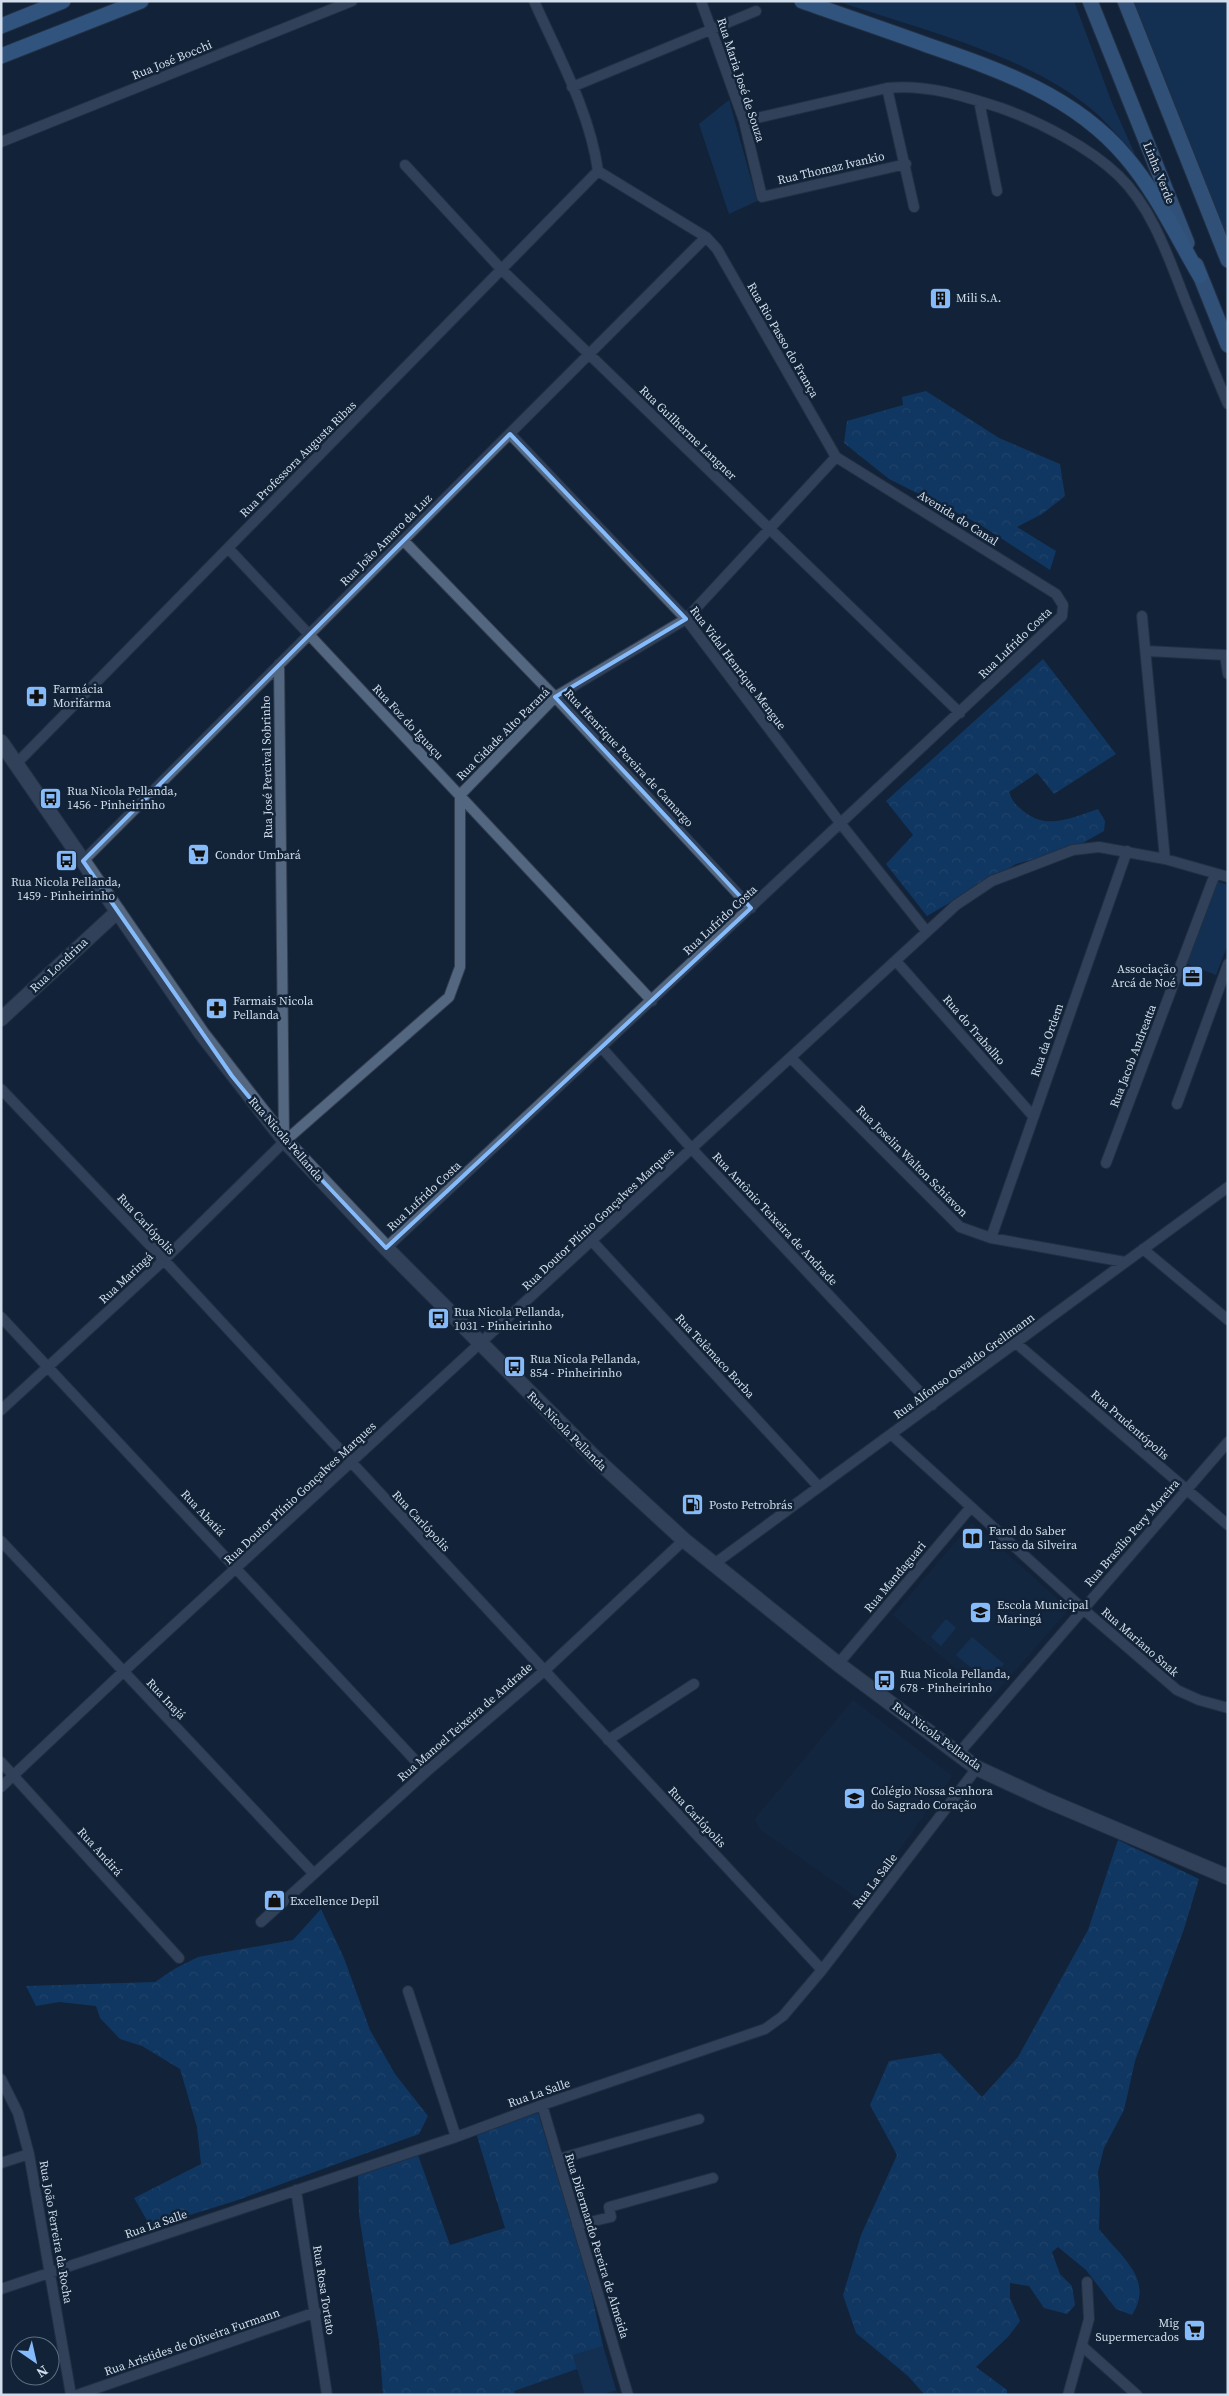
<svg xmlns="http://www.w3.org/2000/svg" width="1229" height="2396" viewBox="0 0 1229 2396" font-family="'Source Serif 4',serif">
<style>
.built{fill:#162c47}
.green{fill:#154274}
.forest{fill:url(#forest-crowns)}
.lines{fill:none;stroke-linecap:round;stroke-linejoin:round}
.minor-casing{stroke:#333e50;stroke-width:12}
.tertiary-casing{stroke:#333e50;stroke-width:16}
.secondary-casing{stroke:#333e50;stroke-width:17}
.trunk-casing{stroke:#333e50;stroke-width:17}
.motorway-casing{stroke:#333e50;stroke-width:17}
.minor{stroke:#546780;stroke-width:10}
.tertiary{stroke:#546780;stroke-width:14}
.secondary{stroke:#546780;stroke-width:15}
.trunk{stroke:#5688c3;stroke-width:15}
.motorway{stroke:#5790d4;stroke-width:15}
.marked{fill:none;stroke:#86bbfb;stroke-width:4;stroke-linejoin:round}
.labels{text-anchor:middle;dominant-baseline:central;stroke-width:5;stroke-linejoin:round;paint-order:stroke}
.street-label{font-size:12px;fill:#d2deec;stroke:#122338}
.poi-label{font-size:12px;fill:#d2deec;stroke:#122338;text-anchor:start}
</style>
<defs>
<pattern id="forest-crowns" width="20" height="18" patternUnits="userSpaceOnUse" patternTransform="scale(1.25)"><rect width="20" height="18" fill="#0f5093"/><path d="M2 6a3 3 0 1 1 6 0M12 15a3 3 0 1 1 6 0" fill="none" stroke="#3169a2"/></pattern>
</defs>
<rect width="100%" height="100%" fill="#122338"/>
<path class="built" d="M972,1523L1069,1609L991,1698L893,1615Z
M853,1700L952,1776L862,1901L761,1830L755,1819Z
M603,2346L618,2395H515L513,2391L577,2369Z"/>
<path class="green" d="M837,1H1074L1112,103L1137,159C1121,139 1105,119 1085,104C1020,53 916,28 837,1Z
M1134,1H1228V239L1139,14Z
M729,100L757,201L729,214L699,124Z
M1216,881L1228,885V944L1216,975L1185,963Z
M946,1619L956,1628L941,1646L931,1637Z
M972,1637L1004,1664L988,1682L956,1655Z
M603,2346L616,2390L601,2395H585L573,2355Z"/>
<path class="forest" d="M926,391L999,438L1060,464L1065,496L1042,514L1017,527L1056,551L1050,570L979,524L889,479L844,443L847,421L903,405L902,397Z
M1043,659L1116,754L1054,794L1037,773L1009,792C1013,803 1017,806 1026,813C1048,830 1074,817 1098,809L1105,821L1104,831L1074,848L1016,864L927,916L886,864L913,835L886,801Z
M1118,1840L1199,1879L1184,1929L1135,2061L1124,2110L1104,2148L1098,2172L1100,2194L1099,2229C1120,2256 1155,2279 1132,2315L1116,2309L1086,2270L1058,2247L1052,2252L1060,2274L1072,2286L1075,2305L1067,2314L1044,2308L1029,2286L1010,2283V2298L1020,2321L1008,2337L976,2367L1007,2390V2395H925L908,2376L856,2333L843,2295L861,2235L897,2155L870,2105L889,2061L940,2053L982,2097L1018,2057L1088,1930Z
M321,1909L344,1958L370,2030L395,2074L428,2116L419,2134L235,2201L151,2227L134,2198L201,2164L197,2127L180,2069L142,2046L120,2039L100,2018L96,2006L59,2002L36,2006L26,1986L155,1982L176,1968L198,1957L293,1940Z
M538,2113L587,2273L603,2346L573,2355L577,2369L514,2391L515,2395H383L379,2341L359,2215L358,2175L418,2155L450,2245L505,2228L476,2133Z"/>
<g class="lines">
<defs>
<path id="minor" d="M534,1C558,55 590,112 598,171
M701,1L744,121L762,197L906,164
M572,87L756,11
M887,88L914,207
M979,101L997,191
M744,121L887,88C927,84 964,96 1001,108C1040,122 1089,147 1119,176C1153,209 1169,259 1186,302C1200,336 1213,370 1228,404
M1,142L352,1
M405,165L502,270L960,713
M510,434L686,619L841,824L927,932
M403,540L555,697L751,908
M228,548L652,1001
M1142,616L1165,859
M1147,651L1225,655L1228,674
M279,664L284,1139
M16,764L598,171
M83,861L706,237
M896,961L1033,1116
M602,1048L692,1149L932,1405
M791,1058L960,1227L991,1238L1125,1262
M1,1089L164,1260L822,1970
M1177,1104L1228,964
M1106,1163L1215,874
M991,1238L1127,851
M592,1241L819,1487
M386,1248L1062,616L1063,605L1056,594L836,457L717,249L706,237L598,171
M1143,1249L1228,1320
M1,1317L426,1772
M1016,1343L1228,1525
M1,1410L164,1260L285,1141L449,997L460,967V795L555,697L686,619L836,457
M891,1434L1083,1609L1177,1690L1199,1700L1228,1708
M1,1541L314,1874
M714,1564L1228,1187
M838,1664L971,1507
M608,1740L694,1684
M958,1754L1228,1442
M1,1762L179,1958
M1,1787L123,1672L956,905L992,881L1073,850L1099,847L1165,859L1228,877
M261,1922L426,1772L544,1671L684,1540
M408,1991L456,2137
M1,2079L18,2113L29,2154L71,2395
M542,2105L628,2395
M558,2159L699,2119
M1,2163L29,2154
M296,2190L327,2395
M577,2225L611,2217L609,2207L713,2178
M1,2289L456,2137L542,2105L765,2029L783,2016L822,1970L977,1768
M1082,2346L1137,2395
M77,2395L316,2312
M1068,2395L1089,2319L1087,2282"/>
<path id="tertiary" d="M1,1019L118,911"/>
<path id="secondary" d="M1,742L202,1034L285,1141L386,1248L596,1459L684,1540L838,1664L977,1768L1046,1800L1228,1877"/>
<path id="trunk" d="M1090,1L1187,243
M1125,1L1228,260
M1196,265L1228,345"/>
<path id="motorway" d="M802,1C844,16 886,30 927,45C1000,70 1075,96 1126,157C1156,192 1177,237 1200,276
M1,26L63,1
M1,56L141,1"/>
</defs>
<use href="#minor" class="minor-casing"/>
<use href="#tertiary" class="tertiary-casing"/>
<use href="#secondary" class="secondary-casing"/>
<use href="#trunk" class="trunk-casing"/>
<use href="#motorway" class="motorway-casing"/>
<use href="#minor" class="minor"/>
<use href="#tertiary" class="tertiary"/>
<use href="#secondary" class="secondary"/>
<use href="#trunk" class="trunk"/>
<use href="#motorway" class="motorway"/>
</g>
<path d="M0 0H1229V2396H0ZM510,434L686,619L555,697L751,908L386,1248L285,1141L232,1076L83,861Z" fill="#122338" fill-opacity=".55" fill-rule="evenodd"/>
<path class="marked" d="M510,434L686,619L555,697L751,908L386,1248L285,1141L232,1076L83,861Z"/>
<defs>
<symbol id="building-square" viewBox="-11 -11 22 22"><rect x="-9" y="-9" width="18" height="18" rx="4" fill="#86bbfb" stroke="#122338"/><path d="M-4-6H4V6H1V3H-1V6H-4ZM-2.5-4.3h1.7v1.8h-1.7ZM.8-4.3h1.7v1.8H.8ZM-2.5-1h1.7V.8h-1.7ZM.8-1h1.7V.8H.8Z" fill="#111"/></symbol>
<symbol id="pharmacy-square" viewBox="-11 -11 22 22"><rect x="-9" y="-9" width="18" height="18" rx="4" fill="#86bbfb" stroke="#122338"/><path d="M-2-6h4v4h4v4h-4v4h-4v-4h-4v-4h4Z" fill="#111"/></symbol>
<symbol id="bus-square" viewBox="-11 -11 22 22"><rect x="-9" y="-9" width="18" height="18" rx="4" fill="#86bbfb" stroke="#122338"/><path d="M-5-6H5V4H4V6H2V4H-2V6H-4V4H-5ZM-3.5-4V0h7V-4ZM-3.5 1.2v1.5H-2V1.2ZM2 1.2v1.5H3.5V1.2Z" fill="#111"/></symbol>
<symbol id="supermarket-square" viewBox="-11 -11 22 22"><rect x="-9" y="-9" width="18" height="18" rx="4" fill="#86bbfb" stroke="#122338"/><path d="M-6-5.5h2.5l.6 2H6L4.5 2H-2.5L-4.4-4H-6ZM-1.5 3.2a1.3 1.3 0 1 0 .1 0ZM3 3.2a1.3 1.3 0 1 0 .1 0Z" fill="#111"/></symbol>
<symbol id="office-square" viewBox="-11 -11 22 22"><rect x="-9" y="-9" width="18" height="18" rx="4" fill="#86bbfb" stroke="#122338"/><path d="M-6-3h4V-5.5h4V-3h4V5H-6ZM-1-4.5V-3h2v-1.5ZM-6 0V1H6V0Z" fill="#111"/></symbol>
<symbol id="fuel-square" viewBox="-11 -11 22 22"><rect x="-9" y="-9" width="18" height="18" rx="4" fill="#86bbfb" stroke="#122338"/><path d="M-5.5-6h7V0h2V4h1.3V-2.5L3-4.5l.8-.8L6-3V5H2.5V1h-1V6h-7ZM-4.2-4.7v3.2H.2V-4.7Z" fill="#111"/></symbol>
<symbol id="library-square" viewBox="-11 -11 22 22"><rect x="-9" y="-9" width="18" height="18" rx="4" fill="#86bbfb" stroke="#122338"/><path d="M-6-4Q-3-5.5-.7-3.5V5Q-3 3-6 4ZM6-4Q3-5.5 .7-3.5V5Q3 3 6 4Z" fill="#111"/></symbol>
<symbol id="school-square" viewBox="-11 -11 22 22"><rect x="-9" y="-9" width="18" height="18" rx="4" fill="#86bbfb" stroke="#122338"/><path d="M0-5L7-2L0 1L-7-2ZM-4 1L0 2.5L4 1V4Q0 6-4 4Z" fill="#111"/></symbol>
<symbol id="shop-square" viewBox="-11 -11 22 22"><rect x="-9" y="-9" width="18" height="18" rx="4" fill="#86bbfb" stroke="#122338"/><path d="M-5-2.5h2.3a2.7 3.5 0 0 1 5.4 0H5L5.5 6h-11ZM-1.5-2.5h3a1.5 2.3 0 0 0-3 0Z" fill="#111"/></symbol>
</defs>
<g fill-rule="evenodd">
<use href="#building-square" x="928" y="286" width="25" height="25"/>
<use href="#pharmacy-square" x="24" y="684" width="25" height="25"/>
<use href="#bus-square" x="38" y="786" width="25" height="25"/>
<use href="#supermarket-square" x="186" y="842" width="25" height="25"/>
<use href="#bus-square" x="54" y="848" width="25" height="25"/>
<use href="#office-square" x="1180" y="964" width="25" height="25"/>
<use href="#pharmacy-square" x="204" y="996" width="25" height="25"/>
<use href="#bus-square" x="426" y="1306" width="25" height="25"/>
<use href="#bus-square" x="502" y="1354" width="25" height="25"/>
<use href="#fuel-square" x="680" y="1492" width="25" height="25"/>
<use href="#library-square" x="960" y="1526" width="25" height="25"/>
<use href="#school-square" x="968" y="1600" width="25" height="25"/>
<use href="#bus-square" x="872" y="1668" width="25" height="25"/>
<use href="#school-square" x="842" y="1786" width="25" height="25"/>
<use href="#shop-square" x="262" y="1888" width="25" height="25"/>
<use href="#supermarket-square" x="1182" y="2318" width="25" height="25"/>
</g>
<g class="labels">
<g class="street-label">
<text transform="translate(172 60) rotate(-22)">Rua José Bocchi</text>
<text transform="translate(741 80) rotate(72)">Rua Maria José de Souza</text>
<text transform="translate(831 168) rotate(-13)">Rua Thomaz Ivankio</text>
<text transform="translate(1159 173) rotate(68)">Linha Verde</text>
<text transform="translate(783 340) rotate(60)">Rua Rio Passo do França</text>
<text transform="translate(688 433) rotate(44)">Rua Guilherme Langner</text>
<text transform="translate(298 459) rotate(-45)">Rua Professora Augusta Ribas</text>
<text transform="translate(958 518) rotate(32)">Avenida do Canal</text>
<text transform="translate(386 540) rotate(-45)">Rua João Amaro da Luz</text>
<text transform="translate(1015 643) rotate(-44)">Rua Lufrido Costa</text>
<text transform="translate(738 668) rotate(53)">Rua Vidal Henrique Mengue</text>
<text transform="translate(408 722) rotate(47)">Rua Foz do Iguaçu</text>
<text transform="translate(503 734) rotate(-45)">Rua Cidade Alto Paraná</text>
<text transform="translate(629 758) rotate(47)">Rua Henrique Pereira de Camargo</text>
<text transform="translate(267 767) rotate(-91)">Rua José Percival Sobrinho</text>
<text transform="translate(720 920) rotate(-43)">Rua Lufrido Costa</text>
<text transform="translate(59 965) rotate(-43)">Rua Londrina</text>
<text transform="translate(974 1030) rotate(49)">Rua do Trabalho</text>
<text transform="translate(1047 1040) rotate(-71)">Rua da Ordem</text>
<text transform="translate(1133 1056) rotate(-69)">Rua Jacob Andreatta</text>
<text transform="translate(286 1139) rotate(49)">Rua Nicola Pellanda</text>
<text transform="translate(912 1161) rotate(45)">Rua Joselin Walton Schiavon</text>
<text transform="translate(424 1196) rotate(-43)">Rua Lufrido Costa</text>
<text transform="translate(598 1219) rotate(-43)">Rua Doutor Plínio Gonçalves Marques</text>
<text transform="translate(775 1219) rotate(47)">Rua Antônio Teixeira de Andrade</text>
<text transform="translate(146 1224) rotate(47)">Rua Carlópolis</text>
<text transform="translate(126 1278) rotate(-43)">Rua Maringá</text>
<text transform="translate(715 1356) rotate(47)">Rua Telêmaco Borba</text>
<text transform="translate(964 1366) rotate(-36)">Rua Alfonso Osvaldo Grellmann</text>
<text transform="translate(1130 1425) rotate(41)">Rua Prudentópolis</text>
<text transform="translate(567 1431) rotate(45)">Rua Nicola Pellanda</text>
<text transform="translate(300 1493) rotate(-43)">Rua Doutor Plínio Gonçalves Marques</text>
<text transform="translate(203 1513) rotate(47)">Rua Abatiá</text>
<text transform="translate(421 1521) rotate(47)">Rua Carlópolis</text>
<text transform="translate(1132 1533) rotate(-49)">Rua Brasílio Pery Moreira</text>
<text transform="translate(895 1577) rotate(-50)">Rua Mandaguari</text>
<text transform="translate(1140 1642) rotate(41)">Rua Mariano Snak</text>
<text transform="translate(166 1699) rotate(47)">Rua Inajá</text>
<text transform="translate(465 1722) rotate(-41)">Rua Manoel Teixeira de Andrade</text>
<text transform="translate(937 1736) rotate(36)">Rua Nicola Pellanda</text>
<text transform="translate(697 1817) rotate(47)">Rua Carlópolis</text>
<text transform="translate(100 1852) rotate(48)">Rua Andirá</text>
<text transform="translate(875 1881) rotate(-53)">Rua La Salle</text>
<text transform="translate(539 2093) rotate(-19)">Rua La Salle</text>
<text transform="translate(156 2224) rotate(-19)">Rua La Salle</text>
<text transform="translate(56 2232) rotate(80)">Rua João Ferreira da Rocha</text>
<text transform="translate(597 2246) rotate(73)">Rua Dilermando Pereira de Almeida</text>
<text transform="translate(324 2290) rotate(81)">Rua Rosa Tortato</text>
<text transform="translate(192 2342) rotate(-19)">Rua Aristides de Oliveira Furmann</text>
</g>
<g class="poi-label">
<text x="956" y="298">Mili S.A.</text>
<text x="53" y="689">Farmácia<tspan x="53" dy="14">Morifarma</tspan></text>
<text x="67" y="791">Rua Nicola Pellanda,<tspan x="67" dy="14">1456 - Pinheirinho</tspan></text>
<text x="215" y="855">Condor Umbará</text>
<text x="66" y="882" text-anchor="middle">Rua Nicola Pellanda,<tspan x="66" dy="14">1459 - Pinheirinho</tspan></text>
<text x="1176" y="969" text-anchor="end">Associação<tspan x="1176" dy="14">Arcá de Noé</tspan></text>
<text x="233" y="1001">Farmais Nicola<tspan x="233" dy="14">Pellanda</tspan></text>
<text x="454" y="1312">Rua Nicola Pellanda,<tspan x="454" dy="14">1031 - Pinheirinho</tspan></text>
<text x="530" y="1359">Rua Nicola Pellanda,<tspan x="530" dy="14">854 - Pinheirinho</tspan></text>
<text x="709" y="1505">Posto Petrobrás</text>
<text x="989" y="1531">Farol do Saber<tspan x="989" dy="14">Tasso da Silveira</tspan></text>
<text x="997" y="1605">Escola Municipal<tspan x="997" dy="14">Maringá</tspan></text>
<text x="900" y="1674">Rua Nicola Pellanda,<tspan x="900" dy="14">678 - Pinheirinho</tspan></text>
<text x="871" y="1791">Colégio Nossa Senhora<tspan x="871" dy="14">do Sagrado Coração</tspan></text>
<text x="290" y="1901">Excellence Depil</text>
<text x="1179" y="2323" text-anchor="end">Mig<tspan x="1179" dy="14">Supermercados</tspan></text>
</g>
</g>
<rect width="1229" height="2396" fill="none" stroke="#d2deec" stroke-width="5"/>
<g transform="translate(35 2361) rotate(146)"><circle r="24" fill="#122338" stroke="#5f6e80"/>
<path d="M0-4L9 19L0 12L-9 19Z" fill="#86bbfb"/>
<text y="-8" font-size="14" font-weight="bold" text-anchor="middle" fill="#d2deec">N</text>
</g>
</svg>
